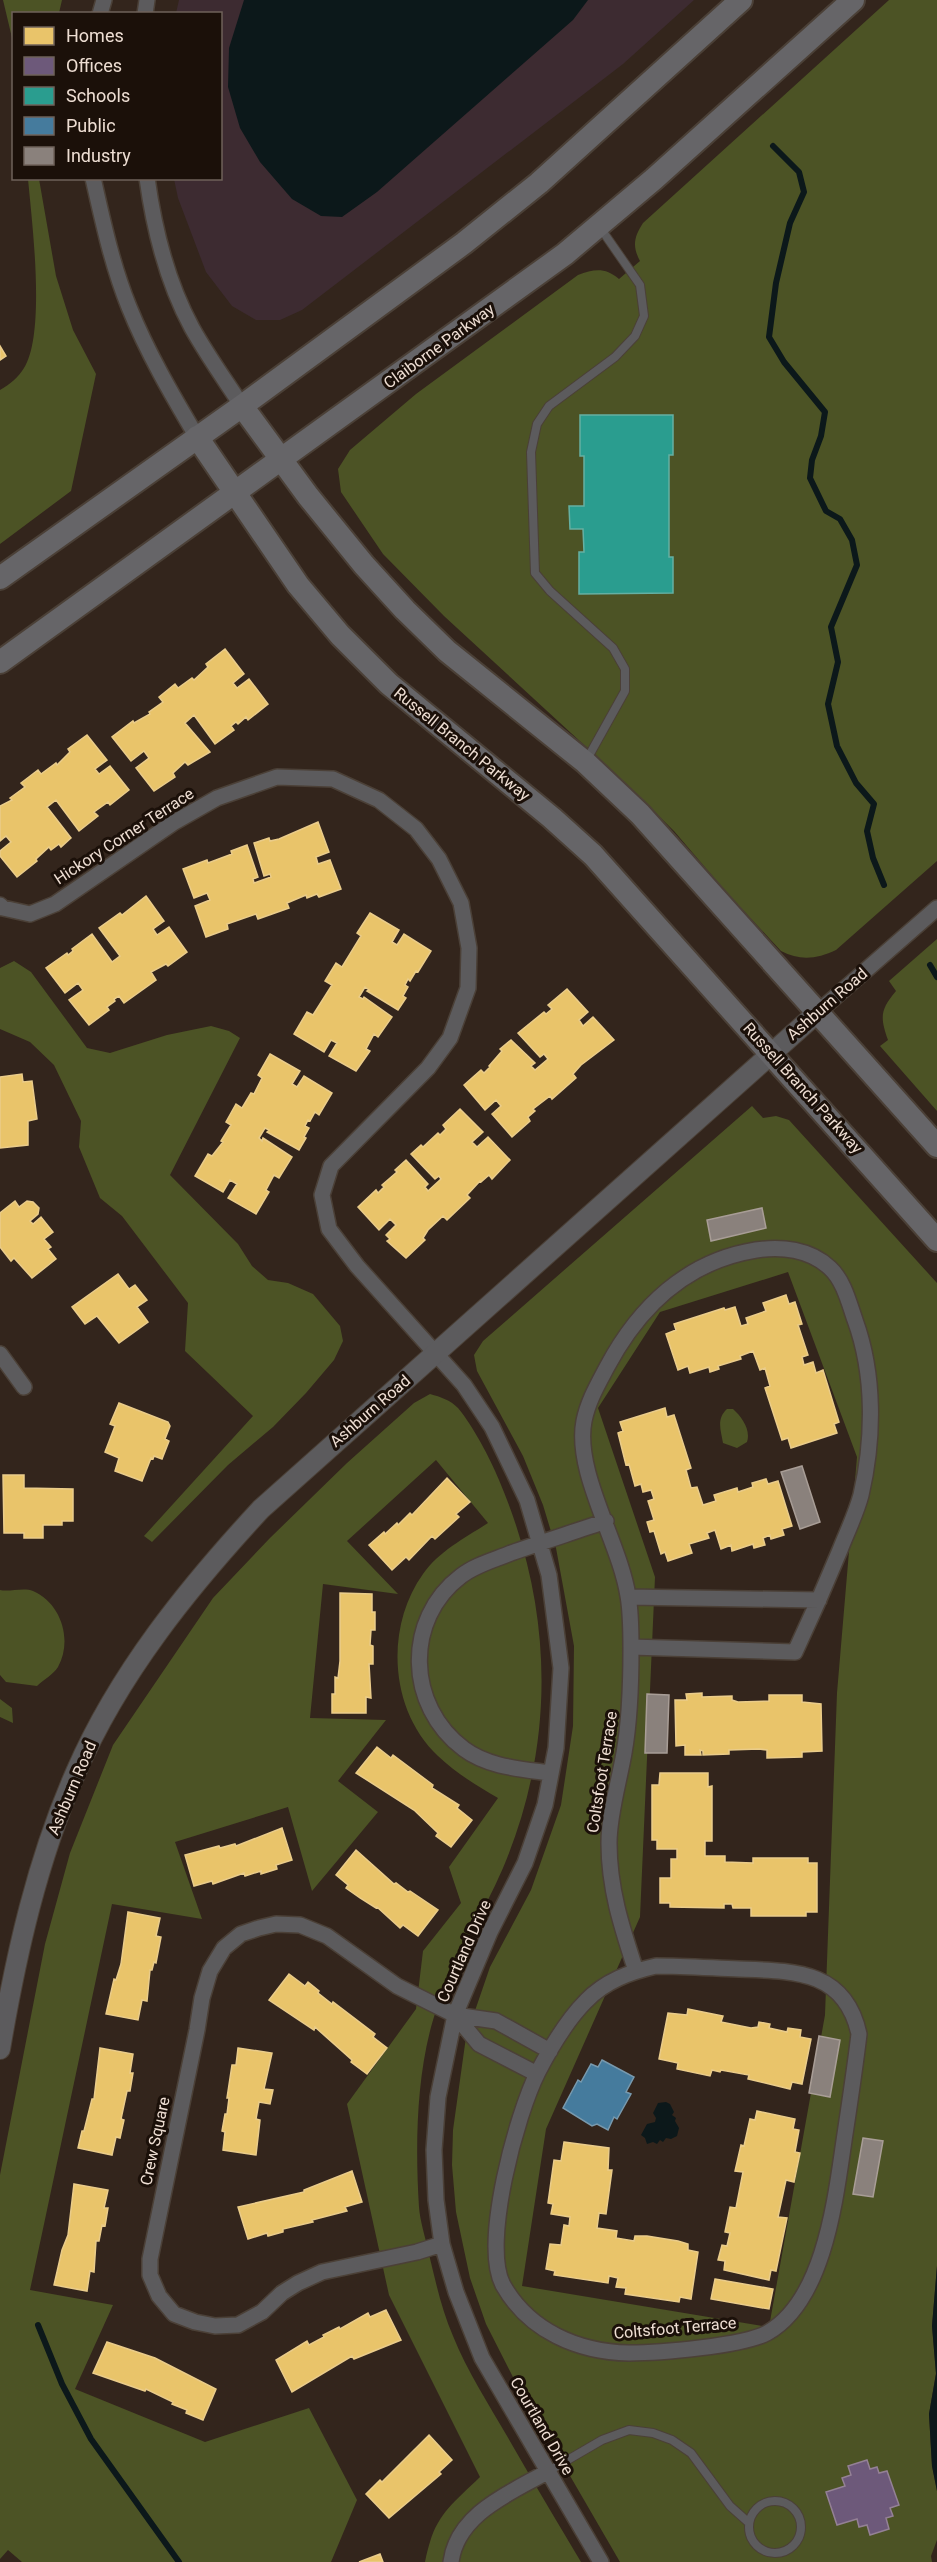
<svg xmlns="http://www.w3.org/2000/svg" width="937" height="2562" viewBox="0 0 937 2562" font-family="Roboto,sans-serif">
<style>
.commercial{fill:#3d2b31}
.green{fill:#4c5325;fill-rule:evenodd}
.water{fill:#0c181a}
.homes{fill:#e9c46a;stroke:#eacc8a;stroke-width:1.5}
.offices{fill:#6d597a;stroke:#948195;stroke-width:1.5}
.schools{fill:#2a9d8f;stroke:#65b0a3;stroke-width:1.5}
.public{fill:#457b9d;stroke:#7899ad;stroke-width:1.5}
.industry{fill:#8a817c;stroke:#a89d96;stroke-width:1.5}
.lines{fill:none;stroke-linecap:round;stroke-linejoin:round}
.stream{stroke:#0c181a;stroke-width:6}
.service-casing{stroke:#4b4037;stroke-width:10}
.minor-casing{stroke:#4b4037;stroke-width:18}
.tertiary-casing{stroke:#4b4037;stroke-width:22}
.secondary-casing{stroke:#4b4037;stroke-width:26}
.service{stroke:#5c5b5d;stroke-width:8}
.minor{stroke:#5c5b5d;stroke-width:15}
.tertiary{stroke:#5c5b5d;stroke-width:20}
.secondary{stroke:#666568;stroke-width:22}
.labels{text-anchor:middle;dominant-baseline:central;stroke-width:6;stroke-linejoin:round;paint-order:stroke}
.street-label{font-size:16px;fill:#eeded3;stroke:#1b1009}
</style>
<rect width="100%" height="100%" fill="#33251c"/>
<path class="commercial" d="M179,0H694L623,64L302,310L280,320H256L232,306L206,272L178,198L174,179L220,178V14L176,13Z"/>
<path class="green" d="M3,0H62L59,13L14,14L13,42Z
M889,0H937V861L836,950C817,959 800,961 781,951L726,892L674,831L622,780L444,616L383,554L341,492L338,469L350,450L416,394L578,275C594,269 605,267 619,279L640,261C632,246 634,237 643,223Z
M28,179H39L56,276L73,330L96,374L71,491L0,544V390C10,384 18,378 24,368C46,333 32,222 28,179Z
M937,939V1111L880,1046L888,1040C880,1017 880,1010 896,991L889,981Z
M14,961L31,972L87,1048L110,1053L167,1035L211,1026L229,1031L240,1038L170,1175L238,1244L252,1266L268,1280L288,1283L313,1294L340,1326L343,1341L334,1360L306,1393L273,1427L228,1465L152,1542L144,1536L253,1416L185,1351L188,1303L122,1216L100,1198L79,1147L81,1121L54,1065L30,1042L0,1029V968Z
M752,1106L763,1118L776,1116L789,1120L937,1283V2266L932,2326L936,2373L929,2414L932,2466L937,2491V2540L931,2556L932,2562H620L515,2381L486,2324L470,2278L456,2212L452,2165L453,2130L466,2037L490,1967L531,1890L561,1805L573,1726L574,1646L556,1548L543,1505L523,1456L477,1371L474,1355L483,1341ZM788,1272L857,1457L837,1693L825,2015L769,2327L522,2286L546,2129L640,1917L655,1577L598,1408L660,1312Z
M430,1394C441,1397 450,1400 458,1408C473,1426 490,1458 499,1480C553,1607 557,1740 503,1868C483,1914 455,1958 438,2005C416,2065 415,2144 419,2207C420,2221 425,2236 428,2250C435,2279 441,2308 453,2336C467,2371 488,2403 507,2436C531,2478 556,2520 581,2562H425C434,2516 448,2508 480,2477L389,2295L347,2104L416,2009L423,1951L461,1903L449,1867L498,1798C477,1786 456,1773 438,1756C389,1710 385,1627 423,1574C439,1551 465,1538 488,1523L436,1460L347,1541L398,1594L323,1584L310,1718L386,1720L338,1781L378,1812L312,1891L288,1807L175,1842L202,1919L112,1904L30,2290L113,2305L75,2389L205,2442L309,2408L357,2500L331,2562H22L8,2550L0,2559V2175L45,1944L70,1853L113,1745L213,1598L270,1538L347,1463L414,1403Z
M727,1409H733C742,1417 751,1430 747,1442L737,1448L723,1443C721,1431 716,1419 727,1409Z
M0,1590C10,1592 24,1587 33,1591C61,1603 73,1640 58,1667C54,1674 43,1680 37,1686L6,1682L0,1675Z
M0,1699L12,1708L13,1723L0,1717Z"/>
<path class="water" d="M244,0H588L573,20L377,192L342,217L321,216L292,199L260,162L240,128L228,87L229,48Z
M666,2102L670,2104L674,2112L672,2115L676,2118L675,2121L679,2128L677,2136L671,2139L666,2138L663,2142L660,2140L657,2144L653,2142L647,2144L645,2138L641,2135L647,2124L655,2122L656,2118L653,2113L658,2103Z
M937,2266V2491L932,2466L929,2414L936,2374L932,2326Z"/>
<path class="homes" d="M0,346L6,356L0,360Z
M225,649L244,674L233,683L237,688L249,679L268,704L248,720L246,717L238,724L236,722L231,726L234,730L215,744L194,715L185,723L210,752L188,765L185,762L173,773L175,777L154,791L136,768L149,758L144,751L131,761L112,737L133,721L134,723L150,714L149,712L163,702L159,697L175,684L178,688L192,678L194,680L208,667L206,664Z
M87,735L107,760L95,769L99,774L110,766L129,790L110,805L108,802L94,812L98,816L79,831L56,800L47,807L71,838L61,847L59,844L51,850L49,847L36,859L37,861L17,877L0,856V851L11,842L6,836L0,841V806L12,800L10,798L25,787L21,783L38,770L41,774L56,763L57,765L70,752L68,749Z
M318,822L329,852L316,857L318,864L330,860L341,889L319,897L317,894L307,898L306,895L287,903L289,908L258,919L256,914L227,924L228,929L206,937L195,906L210,900L207,893L194,898L183,869L207,860L208,863L232,854L231,851L247,845L258,877L253,879L254,883L271,877L270,874L264,876L254,843L269,838L270,841L279,839Z
M146,896L164,921L153,929L157,935L169,927L187,952L168,966L166,964L151,972L156,980L124,1003L119,996L114,999L115,1001L107,1007L109,1010L89,1025L69,1000L83,990L78,983L65,993L46,968L67,953L68,955L73,951L72,949L92,934L112,962L120,956L99,928L120,913L122,915Z
M370,913L399,930L392,942L397,945L404,934L431,951L418,972L416,971L410,981L408,979L405,985L408,987L403,996L406,998L398,1010L367,991L369,990L365,987L359,997L363,999L364,997L392,1017L378,1037L374,1034L366,1049L370,1051L356,1071L329,1056L337,1043L331,1040L324,1052L294,1034L307,1012L313,1015L332,985L325,981L336,963L342,967L361,936L357,933Z
M567,989L588,1012L579,1020L583,1026L593,1017L614,1040L581,1065L573,1074L576,1078L552,1099L550,1096L533,1109L535,1111L528,1117L530,1121L512,1137L492,1114L501,1106L496,1100L485,1110L464,1085L481,1070L484,1073L490,1067L489,1066L502,1051L500,1049L511,1040L535,1063L531,1066L535,1070L548,1059L544,1054L540,1057L518,1033L544,1012L546,1014L552,1009L548,1005Z
M270,1054L300,1071L292,1084L297,1087L304,1076L332,1093L319,1115L315,1112L310,1121L308,1120L305,1126L309,1128L304,1137L306,1138L299,1150L267,1132L269,1130L265,1128L259,1138L262,1141L263,1138L292,1157L279,1178L274,1175L266,1190L269,1192L256,1214L228,1198L237,1184L230,1180L223,1192L195,1176L208,1154L212,1156L223,1142L221,1141L231,1125L226,1122L236,1104L242,1108L251,1093L254,1094L262,1078L258,1075Z
M22,1074L23,1082L32,1081L37,1119L28,1121V1145L0,1148V1077Z
M460,1109L483,1132L472,1142L477,1147L488,1137L510,1160L492,1179L489,1175L481,1182L480,1181L467,1195L470,1198L447,1220L443,1216L428,1230L423,1238L425,1240L406,1258L387,1241L390,1239L386,1235L396,1225L390,1219L379,1230L358,1207L376,1190L378,1193L384,1187L382,1185L397,1172L395,1170L406,1160L428,1184L425,1187L428,1191L441,1179L439,1176L435,1179L411,1154L421,1145L423,1147L438,1133L440,1135L446,1129L443,1125Z
M15,1201L19,1207L27,1201L33,1202L39,1208L38,1214L30,1221L33,1224L41,1217L53,1232L44,1239L51,1247L48,1249L56,1259L32,1278L14,1258L11,1261L0,1247V1213Z
M118,1274L129,1289L135,1285L147,1300L137,1307L148,1322L119,1343L97,1316L85,1324L72,1307Z
M786,1295L789,1304L795,1302L802,1324L798,1325L808,1355L802,1357L804,1365L813,1362L816,1373L823,1370L839,1422L834,1424L837,1433L791,1448L788,1438L782,1440L765,1388L770,1386L765,1368L760,1370L753,1351L740,1356L741,1359L718,1366L719,1369L710,1372L709,1367L690,1373L688,1366L678,1370L666,1334L676,1330L674,1324L724,1308L725,1310L735,1307L741,1326L748,1324L746,1318L766,1311L763,1303Z
M119,1403L168,1422L170,1426L165,1439L169,1441L162,1459L154,1456L153,1459L151,1458L142,1481L115,1471L119,1458L105,1452L115,1426L110,1424Z
M665,1408L667,1417L674,1415L691,1468L686,1470L691,1488L697,1487L703,1505L716,1501L714,1495L737,1488L738,1492L753,1487L752,1483L766,1479L768,1484L778,1481L792,1526L782,1529L784,1535L771,1539L770,1535L763,1538L765,1545L754,1548L753,1544L732,1551L731,1545L721,1549L715,1530L707,1533L709,1538L689,1544L692,1553L668,1561L665,1552L661,1554L654,1531L650,1532L647,1522L654,1520L648,1501L654,1499L651,1490L643,1492L641,1484L635,1486L629,1464L626,1465L618,1433L623,1431L620,1422Z
M3,1475H24V1488L73,1489V1521H62V1525H43V1538H24V1533H4Z
M447,1478L470,1502L456,1514L459,1517L435,1539L432,1536L409,1560L406,1557L392,1570L369,1545L384,1532L385,1534L397,1523L398,1525L410,1513L412,1515Z
M340,1593L372,1594V1612H375V1630H371L370,1645L373,1646V1664H369L371,1698L366,1697V1713H332V1694H335V1677L338,1678L340,1661Z
M702,1693V1697L732,1696V1700L738,1702L769,1701V1695H802V1702L821,1704L822,1751L802,1752V1757L767,1758V1750L759,1749L729,1750V1754L703,1755V1751L700,1750L701,1755H685V1745L676,1746L675,1700H687L686,1694Z
M377,1747L391,1758L393,1755L433,1785L432,1788L459,1805L457,1808L472,1820L451,1847L436,1836L438,1833L414,1810L356,1773Z
M660,1773H708V1787L712,1786V1841H705V1856H725V1862L753,1863V1858H808V1863H817V1912H806V1916H751V1908H733L732,1904H724V1908L670,1907V1903H660V1878H671V1859H677V1849H657V1840H652V1785H659Z
M282,1828L292,1860L276,1865L277,1869L261,1874V1871L245,1876L244,1873L213,1884L212,1881L194,1886L185,1855L219,1846L220,1848L235,1844L236,1846Z
M356,1850L394,1884L396,1883L408,1892L410,1891L438,1910L418,1936L403,1925L400,1928L377,1907L376,1908L360,1898L346,1888L348,1885L336,1875Z
M128,1912L160,1918L156,1936L161,1937L156,1963L154,1962L152,1970H150L147,2001L142,2000L138,2020L106,2014L114,1979L116,1980L121,1964Z
M289,1974L305,1986L308,1982L319,1991L318,1993L332,2004L333,2002L375,2034L373,2037L387,2048L367,2074L351,2062L352,2060L315,2027L314,2030L269,2000Z
M688,2009L723,2016L721,2022L751,2028L758,2027L759,2022L770,2024L769,2028L787,2032L788,2028L801,2030L800,2037L811,2039L802,2084L792,2082L790,2089L748,2079L749,2075L721,2070L720,2072L712,2070L710,2076L677,2069L678,2063L659,2059L668,2013L687,2015Z
M100,2048L133,2054L130,2073H133L130,2091H127L121,2119L124,2120L120,2138L116,2137L112,2155L78,2148L82,2131H84L92,2099H94Z
M238,2048L272,2053L264,2089L273,2090L270,2104L259,2102L256,2119L260,2120L256,2155L223,2150L225,2132L222,2131L225,2114H227L229,2098H227L232,2065H236Z
M757,2111L795,2119L793,2129L799,2130L795,2152L800,2153L794,2182L786,2180L778,2217L787,2218L776,2271L771,2270L769,2280L724,2270L725,2261L718,2260L722,2245L727,2246L730,2233L725,2232L730,2207L736,2208L743,2172L735,2171L741,2145L744,2146L750,2119L755,2120Z
M564,2142L609,2148L608,2170H612L606,2214L599,2213L597,2228L617,2231L616,2238L634,2241L635,2236H647L678,2241L688,2244V2250L698,2252L691,2299L680,2297L679,2302L625,2294L626,2288L616,2287L618,2278L609,2276L608,2283L554,2275L555,2271L546,2269L550,2244L561,2245L564,2225L569,2226L570,2217L551,2214L553,2204L548,2203L554,2160L561,2161Z
M352,2171L362,2202L345,2207L347,2211L312,2220L313,2222L283,2229V2232L268,2236L267,2233L248,2239L238,2207L304,2192V2190Z
M74,2184L108,2190L104,2208H108L105,2226L102,2225L99,2241H96L94,2272L90,2271L87,2291L54,2285L62,2250L68,2235Z
M715,2279L773,2289L769,2309L711,2299Z
M386,2310L401,2340L354,2359L352,2356L292,2392L276,2360L307,2341L309,2345L324,2337L323,2335L339,2327L340,2329L368,2313L370,2317Z
M107,2342L155,2358L216,2389L203,2420L186,2413L187,2410L172,2404L173,2402L146,2389L145,2391L93,2373Z
M429,2435L452,2460L439,2472L441,2474L389,2518L366,2494L380,2480L382,2482Z
M380,2554L383,2562H359Z"/>
<path class="offices" d="M867,2460L870,2469L877,2467L879,2473L887,2471L899,2505L890,2508L893,2516L886,2518L889,2529L870,2535L867,2525L859,2527L857,2519L837,2525L826,2492L845,2486L842,2478L851,2475L848,2466Z"/>
<path class="schools" d="M580,415H673V455H669V557H673V593L579,594V552H584L583,529H570L569,506H584V456H580Z"/>
<path class="public" d="M602,2060L634,2077L626,2092L631,2094L617,2119L614,2117L608,2130L597,2124L592,2126L563,2108L578,2080L581,2082L591,2064L598,2067Z"/>
<path class="industry" d="M762,1208L766,1228L711,1241L707,1220Z
M802,1466L820,1522L800,1529L781,1472Z
M647,1694L669,1695L667,1753H645Z
M819,2036L840,2040L830,2097L809,2093Z
M863,2138L883,2141L873,2197L853,2194Z"/>
<g class="lines">
<path class="stream" d="M773,146L799,172L804,192L790,223L776,283L769,337L784,362L825,412L821,436L812,460L810,478L826,511L840,519L852,540L857,565L831,627L838,662L828,704L837,746L856,783L874,804L867,831L873,858L884,885
M930,965L937,977
M38,2325L62,2384L91,2439L179,2562"/>
<defs>
<path id="service" d="M586,761L625,691V669L613,648L550,591L535,573L531,452L537,424L549,406L615,357L635,336L644,316L640,285L599,226
M547,2472L602,2440L629,2430L653,2433L672,2440L691,2453L730,2506L748,2522
M749 2527a26 26 0 1 1 52 0a26 26 0 1 1-52 0Z"/>
<path id="minor" d="M100,14L104,0
M145,14L147,0
M93,178C103,222 112,265 129,307C147,352 172,395 197,437
M147,178C154,229 167,282 192,328C207,355 225,380 242,406
M0,905L3,908L30,914L55,904L173,823L217,798L277,777L333,779L379,800L416,829L439,859L461,903L469,948L468,988L450,1038L428,1068L331,1166L322,1195L329,1229L357,1266L464,1385L492,1427L527,1500L549,1575L561,1668L556,1748L545,1805L525,1863L490,1932L455,2015L438,2097L434,2150L436,2200L442,2244L456,2292L482,2358L601,2562
M817,1013L937,908
M0,1354L24,1387
M629,1597L819,1600
M631,1647L795,1652C811,1618 826,1584 840,1550C847,1532 856,1514 861,1495C874,1439 875,1375 855,1320C849,1303 844,1281 830,1268C810,1249 781,1246 756,1250C687,1261 639,1307 607,1367C598,1384 588,1401 584,1421C574,1472 620,1543 628,1596C631,1613 631,1632 631,1649C631,1684 630,1719 624,1753C619,1782 609,1814 609,1843C609,1889 622,1928 636,1971
M550,1773C521,1769 488,1767 464,1749C406,1706 404,1619 461,1576C475,1565 494,1560 511,1553C542,1542 574,1532 606,1521
M656,1966C684,1966 712,1968 739,1969C794,1971 845,1970 859,2034C855,2068 850,2101 845,2134C836,2193 826,2300 767,2333C743,2346 658,2353 629,2353C578,2352 529,2331 503,2285C481,2244 517,2113 538,2072C551,2047 566,2021 586,2001C605,1981 630,1972 656,1966Z
M455,2015L479,2044L537,2074
M442,2244L417,2252L322,2272L298,2283L282,2293L262,2312L238,2325L215,2326L195,2322L174,2314L159,2296L150,2275V2259L197,2030L202,1998L210,1971L224,1948L241,1934L259,1928L276,1924L300,1925L327,1936L397,1986L455,2015L496,2021L550,2051
M451,2562C457,2514 510,2493 547,2472"/>
<path id="tertiary" d="M0,2049C16,1955 37,1860 76,1772C119,1673 188,1588 261,1509L817,1013"/>
<path id="secondary" d="M242,406L308,496L364,565L405,610L447,651L585,762L640,814L937,1146
M197,437L298,585L340,635L389,684L552,818L593,855L937,1240
M0,578L242,406L464,243L539,183L741,0
M0,662L565,254L654,179L853,0"/>
</defs>
<use href="#service" class="service-casing"/>
<use href="#minor" class="minor-casing"/>
<use href="#tertiary" class="tertiary-casing"/>
<use href="#secondary" class="secondary-casing"/>
<use href="#service" class="service"/>
<use href="#minor" class="minor"/>
<use href="#tertiary" class="tertiary"/>
<use href="#secondary" class="secondary"/>
</g>
<g class="labels">
<g class="street-label">
<text transform="translate(439 346) rotate(-36)">Claiborne Parkway</text>
<text transform="translate(462 744) rotate(39)">Russell Branch Parkway</text>
<text transform="translate(124 836) rotate(-33)">Hickory Corner Terrace</text>
<text transform="translate(827 1004) rotate(-41)">Ashburn Road</text>
<text transform="translate(803 1088) rotate(48)">Russell Branch Parkway</text>
<text transform="translate(370 1411) rotate(-41)">Ashburn Road</text>
<text transform="translate(602 1772) rotate(-81)">Coltsfoot Terrace</text>
<text transform="translate(72 1788) rotate(-67)">Ashburn Road</text>
<text transform="translate(464 1951) rotate(-66)">Courtland Drive</text>
<text transform="translate(155 2141) rotate(-78)">Crew Square</text>
<text transform="translate(675 2328) rotate(-5)">Coltsfoot Terrace</text>
<text transform="translate(542 2426) rotate(60)">Courtland Drive</text>
</g>
</g>
<rect x="12" y="12" width="210" height="168" fill="#1b1009" stroke="#6f625a" stroke-width="1.5"/>
<rect x="24" y="27" width="30" height="18" fill="#e9c46a" stroke="#6f625a" stroke-width="1.5"/>
<text x="66" y="42" font-size="18" fill="#eeded3">Homes</text>
<rect x="24" y="57" width="30" height="18" fill="#6d597a" stroke="#6f625a" stroke-width="1.5"/>
<text x="66" y="72" font-size="18" fill="#eeded3">Offices</text>
<rect x="24" y="87" width="30" height="18" fill="#2a9d8f" stroke="#6f625a" stroke-width="1.5"/>
<text x="66" y="102" font-size="18" fill="#eeded3">Schools</text>
<rect x="24" y="117" width="30" height="18" fill="#457b9d" stroke="#6f625a" stroke-width="1.5"/>
<text x="66" y="132" font-size="18" fill="#eeded3">Public</text>
<rect x="24" y="147" width="30" height="18" fill="#8a817c" stroke="#6f625a" stroke-width="1.5"/>
<text x="66" y="162" font-size="18" fill="#eeded3">Industry</text>
</svg>
